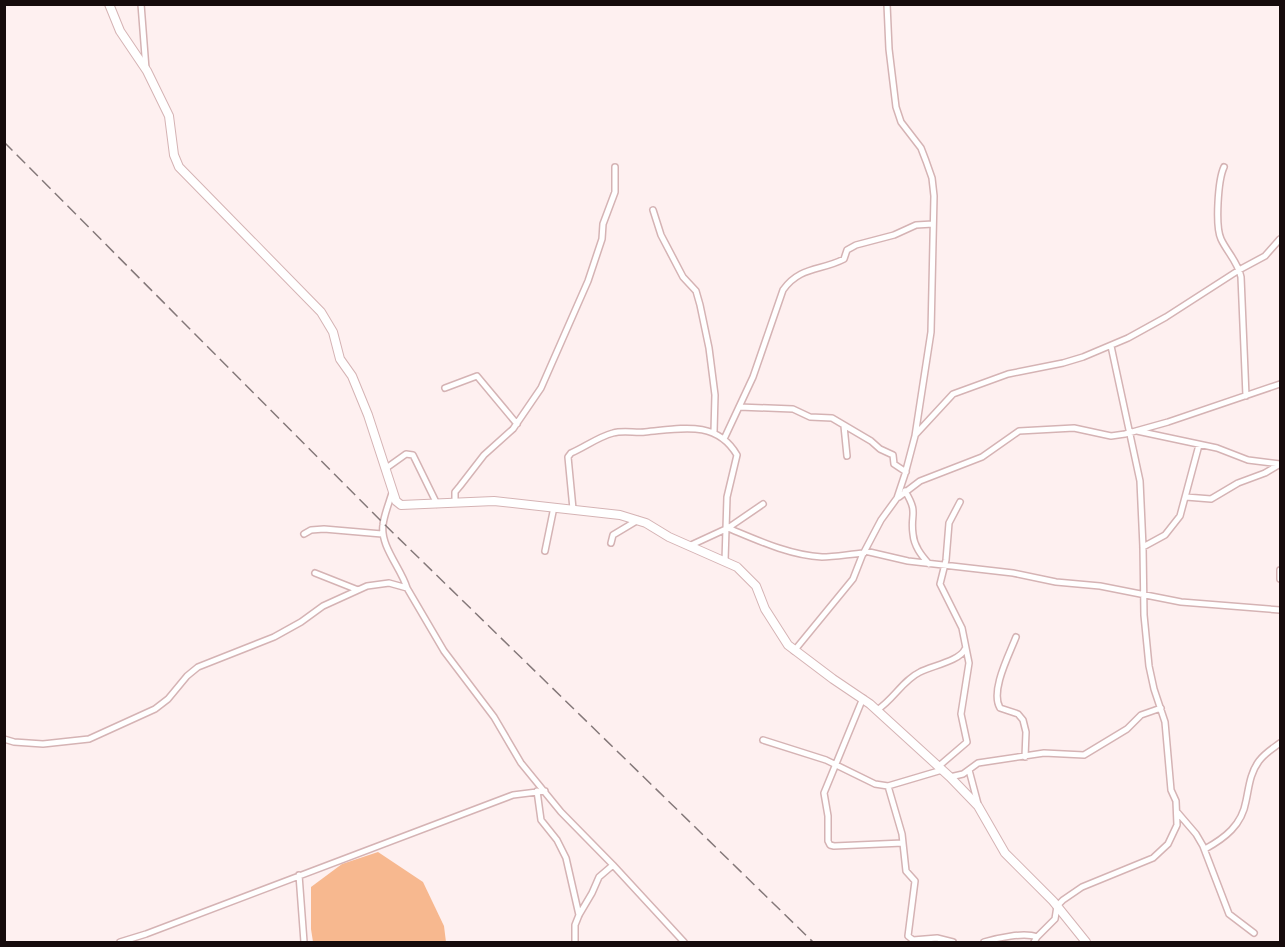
<svg xmlns="http://www.w3.org/2000/svg" width="1285" height="947" viewBox="0 0 1285 947" font-family="Inter,sans-serif">
<style>
.green{fill:#f7b88f}
.lines{fill:none;stroke-linecap:round;stroke-linejoin:round}
.street-casing{stroke:#d5b3b4;stroke-width:8}
.secondary-casing{stroke:#d5b3b4;stroke-width:10}
.street{stroke:#fff;stroke-width:5}
.secondary{stroke:#fff;stroke-width:8}
.rail{stroke:#847879;stroke-width:1.5;stroke-dasharray:12 6;stroke-linecap:butt}
</style>
<rect width="100%" height="100%" fill="#fef0f0"/>
<path class="green" d="M378,852L423,882L444,926L446,942H313L311,929V887L342,864Z"/>
<g class="lines">
<defs>
<path id="street" d="M141,4L146,69
M1224,167C1218,180 1215,226 1221,239C1227,252 1238,262 1241,277L1246,396
M653,210L661,235L683,277L696,291L700,305L709,348L715,395L714,432
M445,388L477,376L517,424
M739,407L793,409L810,417L832,418L871,441L880,449L893,455L894,464L906,472
M844,426L847,456
M1137,431L1217,448L1248,460L1280,464
M916,434L953,394L1008,374L1063,363L1083,357L1128,338L1166,317L1239,270L1265,256L1280,239
M724,439L753,377L783,290C800,266 821,271 844,259L847,250L856,245L894,235L916,225L933,224
M385,469L406,454L413,455L437,504
M905,491C919,514 910,513 913,534C914,546 921,555 929,564
M392,493C389,503 384,515 383,525C380,546 401,568 407,588
M899,497L920,481L982,457L1019,431L1074,428L1111,436L1125,434L1168,422L1280,384
M1186,497L1211,499L1238,483L1265,473L1280,464
M455,503V492L460,486L484,455L513,429L541,388L588,281L602,239L603,224L615,192V167
M573,509L568,457L571,453C585,447 598,437 613,433C623,430 635,433 645,432C679,429 716,419 737,455L727,497L725,561
M728,528L763,504
M304,534L311,530L324,529L382,534
M611,543L613,535L638,520
M689,546L728,528C757,540 789,555 822,557C835,557 850,554 864,553
M1143,547L1165,535L1180,516L1199,445
M545,551L554,507
M865,551L908,561L1013,573L1056,582L1100,586L1181,602L1280,610
M1280,570V579
M315,573L358,590
M1016,637C1009,655 990,691 1000,708L1018,714L1023,720L1026,732L1025,757
M794,651L853,579L862,556L881,520L897,498L905,474L915,436L931,332L934,196L932,178L926,161L921,148L901,122L896,107L889,49L887,4
M863,698L824,793L828,816V841L830,845L834,846L903,843
M877,710C893,700 903,680 920,672C931,666 960,661 965,649
M4,739L14,742L43,744L89,739L155,709L168,699L187,676L198,667L274,637L301,622L323,606L367,586L389,583L407,588L444,651L494,717L521,763L561,812L613,865L684,942
M763,740L826,760L875,784L888,786L942,770
M939,766L967,742L961,714L969,663L962,628L940,584L946,560L949,523L960,502
M969,770L978,804
M950,777L963,774L978,763L1044,753L1084,755L1127,729L1141,715L1161,708
M888,786L902,834L906,871L915,881L908,936L913,940L937,938L953,942
M537,791L541,820L557,840L566,858L579,915
M1178,813L1196,834L1203,846L1229,914L1254,933
M1205,849C1225,838 1242,825 1246,801C1249,787 1250,773 1259,761C1265,753 1272,749 1280,743
M299,875L304,942
M120,942L146,934L513,795L545,791
M575,942V925L579,915L592,893L599,877L613,865
M984,942C997,938 1024,932 1037,937
M1034,942L1037,937L1055,919L1057,906L1063,900L1082,887L1153,858L1168,844L1177,825L1176,801L1171,790L1165,722L1154,689L1149,666L1144,615L1143,547L1140,481L1111,346"/>
<path id="secondary" d="M109,4L120,31L147,71L169,116L174,155L179,167L321,312L333,332L340,359L352,376L368,415L396,501L401,505L494,501L620,515L646,523L669,537L737,567L756,586L765,609L788,645L833,679L870,704L950,777L978,806L1005,853L1053,901L1086,942"/>
</defs>
<use href="#street" class="street-casing"/>
<use href="#secondary" class="secondary-casing"/>
<use href="#street" class="street"/>
<use href="#secondary" class="secondary"/>
<path class="rail" d="M4,142L383,523L813,942"/>
</g>
<rect width="1285" height="947" fill="none" stroke="#160b0c" stroke-width="12"/>
</svg>
